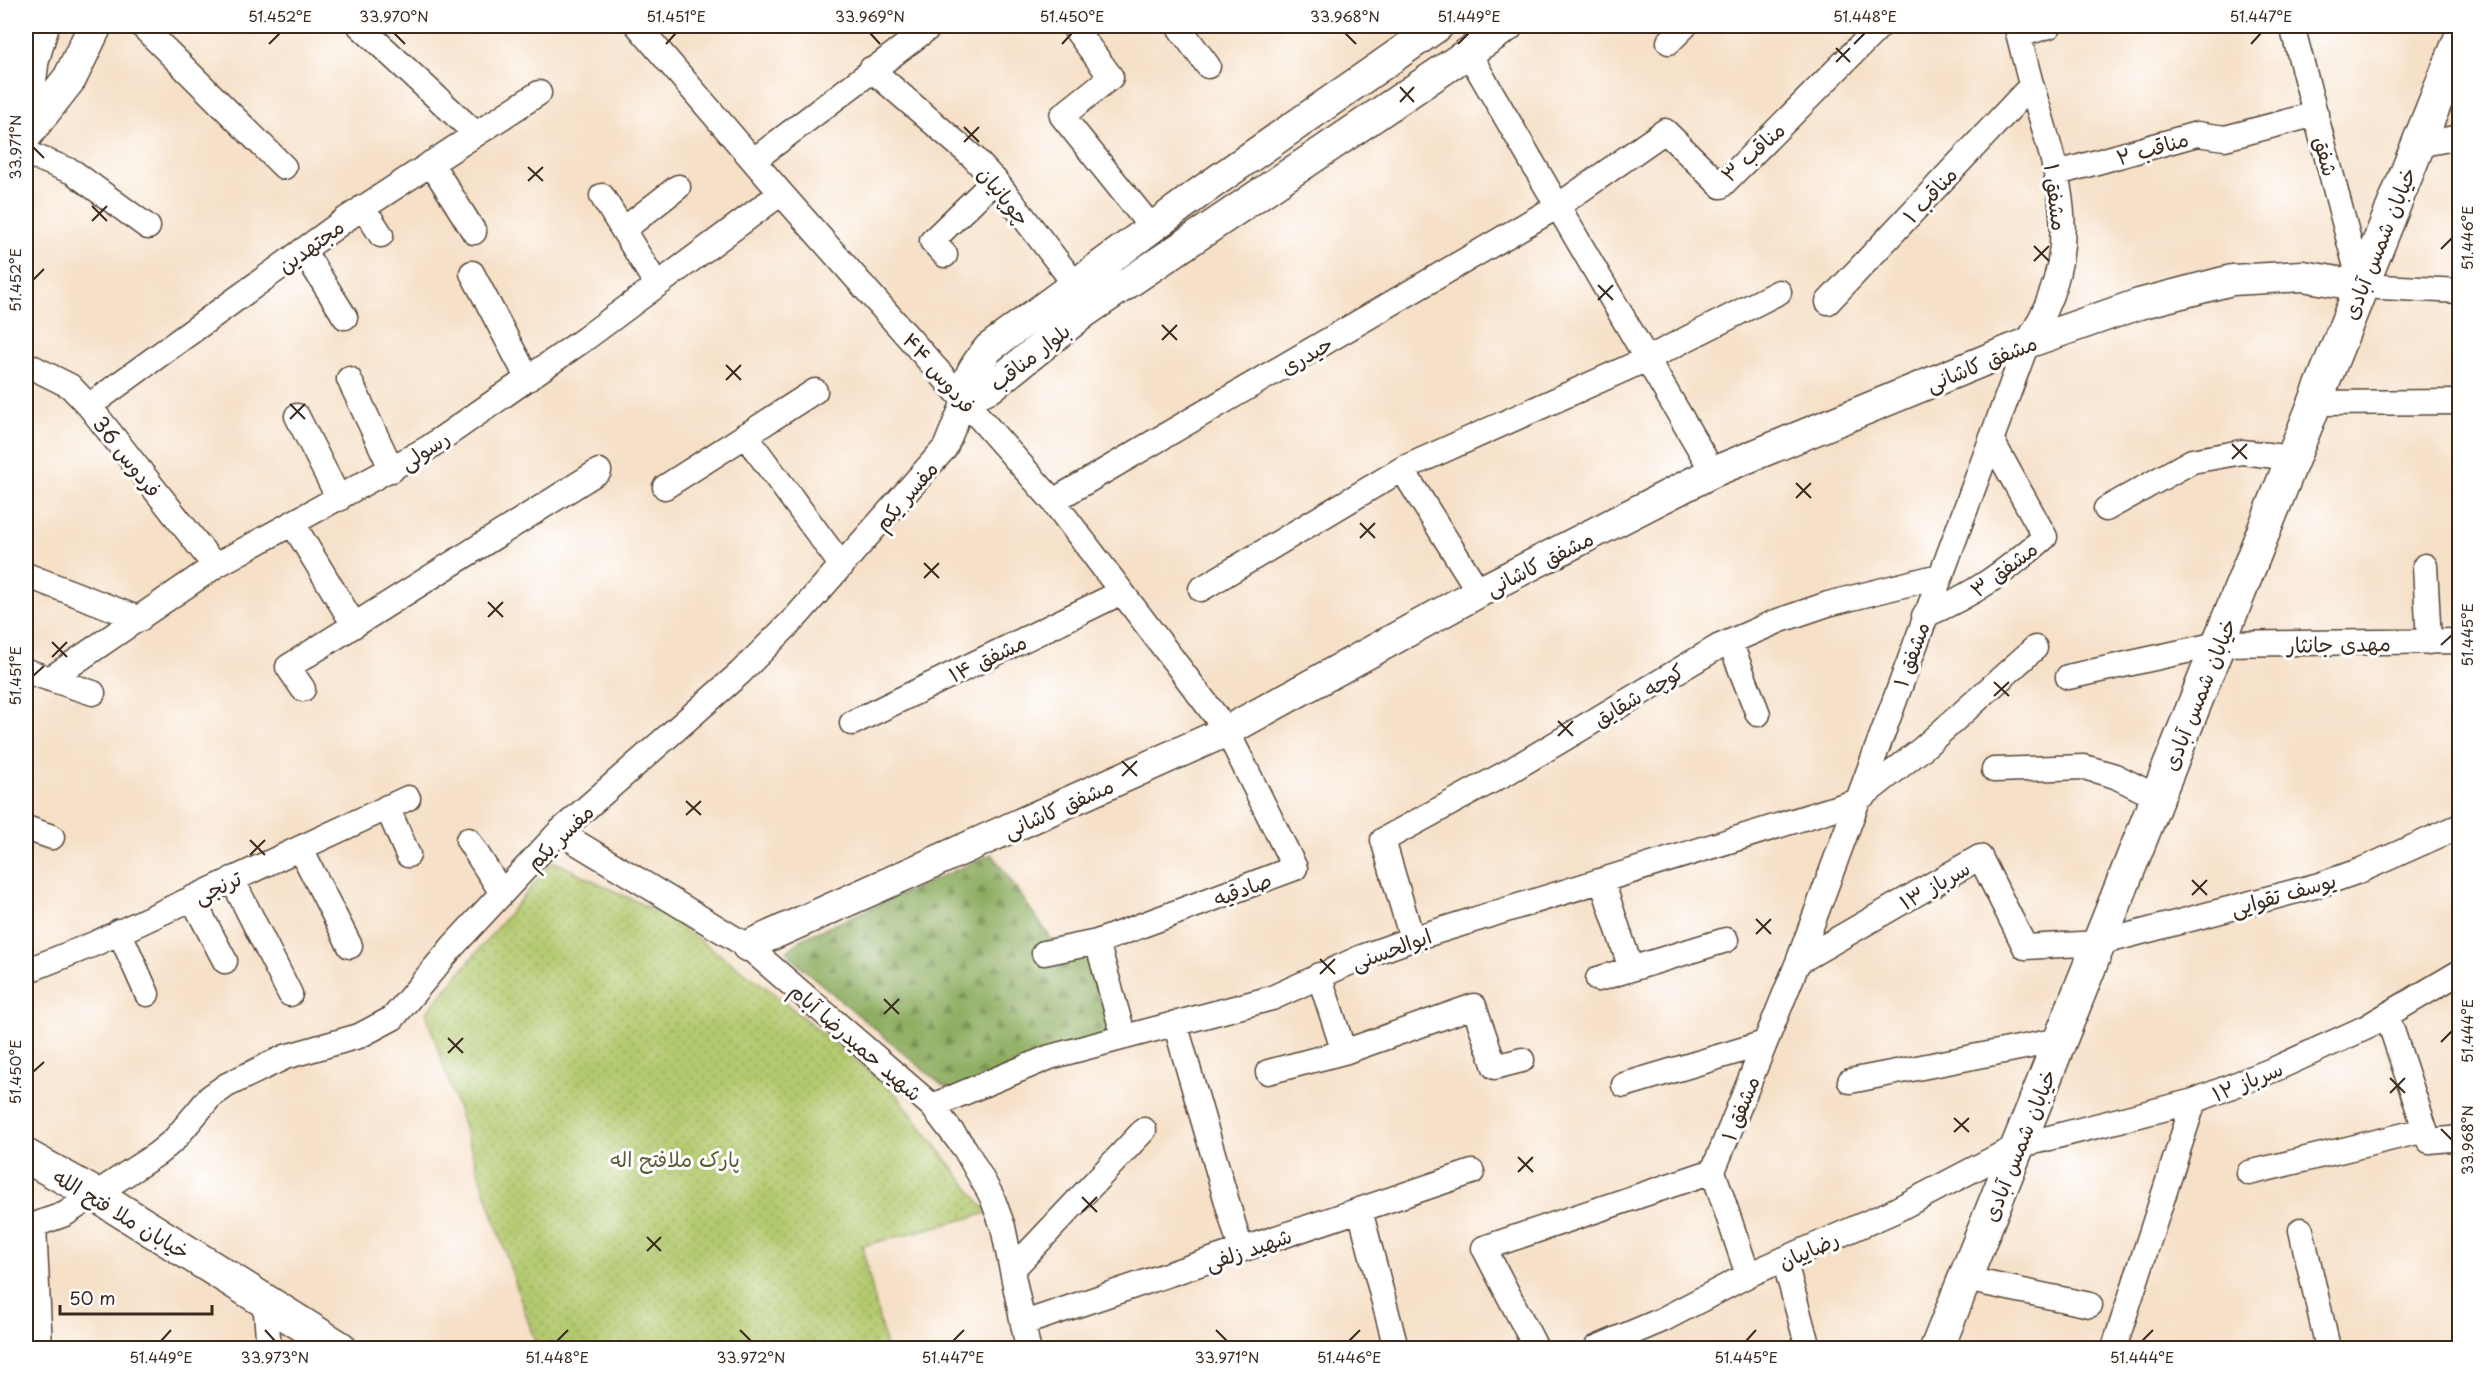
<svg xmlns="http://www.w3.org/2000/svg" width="2485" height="1374" viewBox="0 0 2485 1374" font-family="'Playpen Sans','Playpen Sans Arabic',sans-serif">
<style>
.forest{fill:url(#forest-firs);stroke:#646c40;stroke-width:1.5}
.park{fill:url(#park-dots);stroke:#777a46;stroke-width:1.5}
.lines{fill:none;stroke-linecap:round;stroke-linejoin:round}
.minor-casing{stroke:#574537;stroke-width:27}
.tertiary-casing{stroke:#574537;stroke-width:33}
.secondary-casing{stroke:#574537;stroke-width:36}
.minor{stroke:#fff;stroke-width:24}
.tertiary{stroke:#fff;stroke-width:30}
.secondary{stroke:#fff;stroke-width:33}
.ticks{fill:none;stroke:#3b2a1e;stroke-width:2}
.labels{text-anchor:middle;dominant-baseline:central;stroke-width:6;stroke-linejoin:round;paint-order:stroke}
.street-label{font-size:21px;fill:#3b2a1e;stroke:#fff}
.park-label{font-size:21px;fill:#5f5a36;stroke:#fff}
.neatline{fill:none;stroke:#3b2a1e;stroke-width:2}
.ticks-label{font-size:15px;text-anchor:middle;fill:#3b2a1e}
</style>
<defs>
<pattern id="forest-firs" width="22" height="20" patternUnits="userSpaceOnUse" patternTransform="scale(1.5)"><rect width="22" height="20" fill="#8ead61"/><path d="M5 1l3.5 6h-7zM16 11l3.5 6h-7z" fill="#758d4f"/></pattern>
<pattern id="park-dots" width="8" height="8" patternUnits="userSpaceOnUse" patternTransform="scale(1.5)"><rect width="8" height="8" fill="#b3c96e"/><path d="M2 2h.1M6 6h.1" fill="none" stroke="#93a35a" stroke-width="1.8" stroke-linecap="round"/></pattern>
</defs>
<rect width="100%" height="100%" fill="#fff"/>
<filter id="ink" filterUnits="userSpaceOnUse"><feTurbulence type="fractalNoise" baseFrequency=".0167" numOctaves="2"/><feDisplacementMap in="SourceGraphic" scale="12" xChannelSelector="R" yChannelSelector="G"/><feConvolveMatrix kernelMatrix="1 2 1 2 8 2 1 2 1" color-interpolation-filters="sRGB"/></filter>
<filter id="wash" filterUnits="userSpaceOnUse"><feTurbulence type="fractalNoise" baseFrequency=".008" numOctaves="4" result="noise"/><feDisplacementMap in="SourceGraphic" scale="24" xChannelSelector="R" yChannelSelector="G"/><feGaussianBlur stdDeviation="1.35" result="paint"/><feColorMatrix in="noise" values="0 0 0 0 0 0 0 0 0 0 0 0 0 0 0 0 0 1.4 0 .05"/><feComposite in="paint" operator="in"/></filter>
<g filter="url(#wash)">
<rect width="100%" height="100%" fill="#f6e0c7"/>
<path class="forest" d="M992,854L1057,947L1094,945L1119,1035L955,1091L942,1085L801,967L787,951L802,939Z"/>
<path class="park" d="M553,861L664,915L767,988L895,1093L988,1213L862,1246L886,1348H537L426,1013Z"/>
</g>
<g filter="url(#ink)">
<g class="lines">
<defs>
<path id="minor" d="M142,26L284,167
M360,26L476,134
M638,26L781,193L1053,501L1227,731L1295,868L1097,942L1044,953
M1073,26L1111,77L1062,116L1152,228
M1178,26L1208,66
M2292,26L2361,286L2460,291
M2019,35L2049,26
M1669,42L1685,26
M1469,54L1713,472
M871,69L974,158L999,185L1074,283
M2417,145L2460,137
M26,153L73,172L148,227
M754,160L931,26
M431,163L474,232
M2058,173L2197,134L2225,138L2316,114
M602,196L657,285
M363,207L381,235
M623,230L678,187
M303,250L345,317
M945,255L932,241L995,180
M472,273L528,379
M1828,302L2031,86
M26,364L70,386L89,406L215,566
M349,379L392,470
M2314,403L2460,402
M89,406L349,217L539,93
M297,416L339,499
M745,435L842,566
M1402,469L1479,592
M665,487L815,391
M1053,501L1558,206L1665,131L1721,186L1880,26
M2106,509L2192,461L2242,452L2292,458
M293,524L354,625
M2425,566L2429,642
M26,575L140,619
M1201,589L1402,469L1647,359L1779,292
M1924,616C1976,593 2003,574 2045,537L1991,439
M1730,642L1758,714
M26,671L93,693
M2068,677L2218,644L2460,641
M50,679L215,566L428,448L586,338L781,193
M303,689L288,667L599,471
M852,723L1122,592
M1994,770L2084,767L2115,776L2157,797
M387,807L408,855
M26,828L52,837
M559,832L747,946L932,1106L965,1149L992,1197L1003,1227L1028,1348
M468,840L502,893
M300,848L350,946
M232,879L290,994
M1602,881L1631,969
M192,898L225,961
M119,931L147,994
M1412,939L1383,840L1508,772L1718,647L1778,621L1828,604L1939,576
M1097,942L1124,1037
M1798,962L1980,857L2025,947L2100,943L2319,885L2359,871L2460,826
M26,971L94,944L408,798
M1598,979L1726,940
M2387,1015L2429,1141L2460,1138
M1175,1023L1241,1250
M1344,1052L1474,1006L1495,1067L1522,1060
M1268,1072L1344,1052L1319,975
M1850,1081L2060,1040
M1624,1085L1765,1043
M932,1106L1050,1057L1272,998L1362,957L1412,939L1855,802L1922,749L2035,648
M2249,1173L2425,1130
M1360,1210L1396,1348
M34,1226L40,1348
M26,1228L65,1214L157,1154L174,1140L210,1097L227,1085L285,1057L359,1036L393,1018L453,946L559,832L740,673L796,617L945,448L965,399
M2301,1230L2328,1348
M1784,1259L1808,1348
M1012,1270L1144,1130
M1748,1275L1713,1171L1798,962L2027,343C2083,253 2063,191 2035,97C2027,73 2023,49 2016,26
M1965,1279L2090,1305
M265,1301L269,1348
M1024,1323L1472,1172
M1536,1348L1484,1248L1713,1171
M1596,1348L1662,1320L1748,1275L1892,1212L2018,1146L2194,1101L2275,1069L2365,1028L2460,972
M2114,1348L2194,1101"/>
<path id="tertiary" d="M1438,26L1203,190L989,348C975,365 967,376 965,399L991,387L1085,312L1508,26
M747,946L1227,731L1479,592L1713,472L2027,343L2139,304L2232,280L2303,276L2361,286"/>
<path id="secondary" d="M26,107L32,61L42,26
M26,134L70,78L95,26
M26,1156L96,1195L340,1348
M1937,1348L2460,40"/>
</defs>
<use href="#minor" class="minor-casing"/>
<use href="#tertiary" class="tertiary-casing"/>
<use href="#secondary" class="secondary-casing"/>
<use href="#minor" class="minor"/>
<use href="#tertiary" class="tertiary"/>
<use href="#secondary" class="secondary"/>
</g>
</g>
<path class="ticks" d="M394,33L405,44M870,33L880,44M1345,33L1356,44M269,44L280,33M666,44L676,33M1062,44L1072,33M1458,44L1469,33M1854,44L1865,33M2251,44L2261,33M1836,48L1850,62M1836,62L1850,48M1400,87L1414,102M1400,102L1414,87M964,127L979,142M964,142L979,127M33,147L44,158M528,167L543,181M528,181L543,167M92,206L107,221M92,221L107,206M2034,246L2049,261M2441,249L2452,238M2034,261L2049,246M33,280L44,269M1598,285L1613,300M1598,300L1613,285M1162,325L1177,340M1162,340L1177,325M726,365L741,380M726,380L741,365M290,404L305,419M290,419L305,404M2232,444L2247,459M2232,459L2247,444M1796,483L1811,498M1796,498L1811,483M1360,523L1375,538M1360,538L1375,523M924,563L939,578M924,578L939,563M488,602L503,617M488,617L503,602M52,642L67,657M2441,645L2452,635M52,657L67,642M33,676L44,666M1994,682L2009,696M1994,696L2009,682M1558,721L1573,736M1558,736L1573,721M1122,761L1137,776M1122,776L1137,761M686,801L701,815M686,815L701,801M250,840L265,855M250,855L265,840M2192,880L2207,895M2192,895L2207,880M1756,919L1771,934M1756,934L1771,919M1320,959L1335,974M1320,974L1335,959M884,999L899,1014M884,1014L899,999M448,1038L463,1053M2441,1042L2452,1031M448,1053L463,1038M33,1072L44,1062M2390,1078L2405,1093M2390,1093L2405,1078M1954,1118L1969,1132M2441,1129L2452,1140M1954,1132L1969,1118M1518,1157L1533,1172M1518,1172L1533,1157M1082,1197L1097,1212M1082,1212L1097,1197M647,1237L661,1251M647,1251L661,1237M265,1330L275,1341M740,1330L751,1341M1216,1330L1227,1341M161,1341L171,1330M557,1341L568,1330M953,1341L964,1330M1349,1341L1360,1330M1746,1341L1756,1330M2142,1341L2153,1330"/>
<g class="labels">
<g class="street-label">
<text transform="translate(2152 147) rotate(-16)">مناقب ۲</text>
<text transform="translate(1752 151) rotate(-42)">مناقب ۳</text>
<text transform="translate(2327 156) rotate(75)">شفق</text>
<text transform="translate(1929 194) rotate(-47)">مناقب ۱</text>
<text transform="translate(1005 195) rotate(51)">چوپانیان</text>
<text transform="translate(2057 197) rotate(83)">مشفق ۱</text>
<text transform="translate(2378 243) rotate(-68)">خیابان شمس آبادی</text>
<text transform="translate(310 245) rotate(-36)">مجتهدین</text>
<text transform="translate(1306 354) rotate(-30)">حیدری</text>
<text transform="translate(1029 356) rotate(-38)">بلوار مناقب</text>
<text transform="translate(1981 362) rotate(-22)">مشفق کاشانی</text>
<text transform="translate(940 372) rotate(49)">فردوس ۴۴</text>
<text transform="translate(424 449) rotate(-33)">رسولی</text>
<text transform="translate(128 456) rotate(52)">فردوس 36</text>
<text transform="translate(905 495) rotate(-49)">مفسر یکم</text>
<text transform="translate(1539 562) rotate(-27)">مشفق کاشانی</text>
<text transform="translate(2003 568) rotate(-37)">مشفق ۳</text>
<text transform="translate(2339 643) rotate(-1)">مهدی جانثار</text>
<text transform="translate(1910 654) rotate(-70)">مشفق ۱</text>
<text transform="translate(987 657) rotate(-26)">مشفق ۱۴</text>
<text transform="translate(1638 694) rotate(-31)">کوچه شقایق</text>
<text transform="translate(2198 694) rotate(-68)">خیابان شمس آبادی</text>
<text transform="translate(1058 807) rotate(-24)">مشفق کاشانی</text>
<text transform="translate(559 836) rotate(-44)">مفسر یکم</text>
<text transform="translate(1934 884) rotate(-30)">سرباز ۱۳</text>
<text transform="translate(217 886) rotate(-25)">ترنجی</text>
<text transform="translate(1242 888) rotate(-20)">صادقیه</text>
<text transform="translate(2283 893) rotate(-16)">یوسف تقوایی</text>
<text transform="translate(1391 948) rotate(-20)">ابوالحسنی</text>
<text transform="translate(857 1041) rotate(41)">شهید حمیدرضا آبام</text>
<text transform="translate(2247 1080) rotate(-22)">سرباز ۱۲</text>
<text transform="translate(1739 1108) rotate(-68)">مشفق ۱</text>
<text transform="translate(2018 1145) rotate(-68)">خیابان شمس آبادی</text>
<text transform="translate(122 1213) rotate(31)">خیابان ملا فتح الله</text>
<text transform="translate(1248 1248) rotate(-19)">شهید زلفی</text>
<text transform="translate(1808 1249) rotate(-24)">رضاییان</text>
</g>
<g class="park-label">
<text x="675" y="1158">پارک ملافتح اله</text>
</g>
</g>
<rect width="2485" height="1374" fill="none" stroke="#fff" stroke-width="66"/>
<path d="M60 1305v9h152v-9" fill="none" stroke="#3b2a1e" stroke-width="3"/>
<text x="69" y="1305" font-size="18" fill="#3b2a1e" stroke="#ffffff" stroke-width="4.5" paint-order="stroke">50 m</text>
<rect x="33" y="33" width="2419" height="1308" class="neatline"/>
<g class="ticks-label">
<text x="280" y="22">51.452°E</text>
<text x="394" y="22">33.970°N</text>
<text x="676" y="22">51.451°E</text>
<text x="870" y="22">33.969°N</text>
<text x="1072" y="22">51.450°E</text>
<text x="1345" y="22">33.968°N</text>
<text x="1469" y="22">51.449°E</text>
<text x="1865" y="22">51.448°E</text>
<text x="2261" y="22">51.447°E</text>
<text transform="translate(16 147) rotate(-90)" y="5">33.971°N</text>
<text transform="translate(2468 238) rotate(-90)" y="5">51.446°E</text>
<text transform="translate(16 280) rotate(-90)" y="5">51.452°E</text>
<text transform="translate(2468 635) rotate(-90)" y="5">51.445°E</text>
<text transform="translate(16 676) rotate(-90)" y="5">51.451°E</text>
<text transform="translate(2468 1031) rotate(-90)" y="5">51.444°E</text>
<text transform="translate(16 1072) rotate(-90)" y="5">51.450°E</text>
<text transform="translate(2468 1140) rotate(-90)" y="5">33.968°N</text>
<text x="161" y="1363">51.449°E</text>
<text x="275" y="1363">33.973°N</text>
<text x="557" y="1363">51.448°E</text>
<text x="751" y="1363">33.972°N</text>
<text x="953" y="1363">51.447°E</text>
<text x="1227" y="1363">33.971°N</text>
<text x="1349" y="1363">51.446°E</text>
<text x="1746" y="1363">51.445°E</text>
<text x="2142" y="1363">51.444°E</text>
</g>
</svg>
